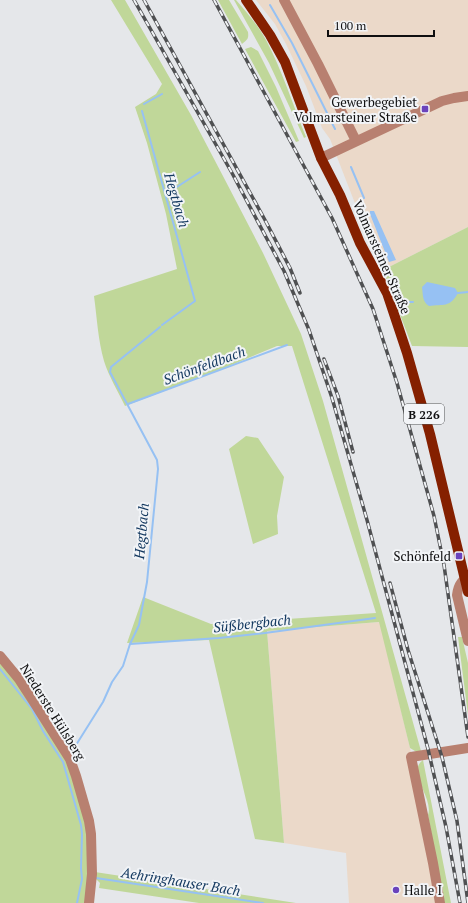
<svg xmlns="http://www.w3.org/2000/svg" width="468" height="903" viewBox="0 0 468 903" font-family="'PT Serif',serif">
<style>
.industrial{fill:#ebd9c9}
.green{fill:#c0d799}
.water{fill:#96c1f3}
.lines{fill:none;stroke-linecap:round;stroke-linejoin:round}
.stream{stroke:#96c1f3;stroke-width:2}
.minor{stroke:#b88070;stroke-width:10}
.major{stroke:#852000;stroke-width:10}
.rail-casing{stroke:#4f5052;stroke-width:3.5}
.rail{stroke:#f2f4f7;stroke-width:2;stroke-dasharray:6;stroke-linecap:butt}
.poi-dot{fill:#6a43bc;stroke:#f2f4f7;stroke-width:1.5}
.labels{text-anchor:middle;dominant-baseline:central;stroke-width:4;stroke-linejoin:round;paint-order:stroke}
.shield{fill:#f2f4f7;stroke:#535455;stroke-width:1}
.shield-label{font-size:12px;font-weight:bold;fill:#0f0f10}
.poi-label{font-size:13px;fill:#0f0f10;stroke:#f2f4f7;text-anchor:end}
.street-label{font-size:13px;fill:#0f0f10;stroke:#f2f4f7}
.water-label{font-size:14px;font-style:italic;fill:#143960;stroke:#f2f4f7}
</style>
<rect width="100%" height="100%" fill="#e5e7ea"/>
<path class="industrial" d="M256,0H468V227L383,270L370,242L330,139L322,128L306,86L286,44L275,24Z
M380,622L410,748L443,903H349L346,853L284,843L267,631Z"/>
<path class="green" d="M111,0H125L191,115L224,178L263,253L301,334L323,401L421,751H415L410,748L379,622L267,631L284,843L255,839L209,640L127,643L143,597L211,624L376,613L292,346H277L229,366L125,406C118,391 109,377 104,361C98,340 97,318 94,296L177,269L166,214L147,143L135,107L156,94L162,84Z
M218,0H229L248,32C249,39 247,40 242,44Z
M234,0H236C247,13 258,25 266,40C282,70 293,105 306,137L304,138L269,63Z
M251,47L258,51L276,87L299,141L296,142L245,49Z
M468,227V347L412,346L383,270Z
M246,436L258,438L284,477L277,516L278,534L253,544L229,449Z
M458,637H462L468,663V715Z
M0,656L65,753L89,821V903H0Z
M423,760L451,903H444L428,815C434,798 406,772 423,760Z
M95,872L296,903H199L99,888L100,883L96,879Z"/>
<path class="water" d="M370,211H374L396,260L389,262L370,214Z
M427,282L455,288L458,293C450,308 443,304 429,306C422,302 423,294 422,287Z"/>
<g class="lines">
<path class="stream" d="M270,5L292,43L335,129
M144,104L162,94
M142,111L195,301L162,325
M351,167L364,198
M166,194L200,172
M458,293L468,292
M405,302H413
M128,404L287,345
M130,644L219,638L265,633L375,618
M0,669L32,709L43,731L63,762L81,825L82,834L81,868L82,879L77,903
M71,753L103,702L112,682L123,666L130,644L139,625L147,582L158,469L157,460L110,372L111,367L160,327
M96,878L263,903"/>
<path class="minor" d="M284,0L318,64L356,141
M321,158L442,101L454,98L468,96
M468,578C461,580 458,587 457,595L468,641
M0,656L19,679L32,699L70,759L76,776L89,821L91,834L92,874L89,903
M440,903L433,863L411,757L468,748"/>
<path class="major" d="M246,0L270,35L285,62L321,158L340,195L360,243L387,293L407,353L430,434L468,592"/>
<defs>
<path id="rail" d="M134,0L232,173L284,271L309,330L332,398L367,520L428,749L446,827L460,903
M144,0L265,220L290,268L300,293
M214,0L332,218L373,309L397,383L434,516L444,565L468,737
M324,359L338,396L353,452
M390,583L408,650L442,757L457,821L468,903"/>
</defs>
<use href="#rail" class="rail-casing"/>
<use href="#rail" class="rail"/>
</g>
<g class="poi-dot">
<rect x="421" y="105" width="8" height="8" rx="2"/>
<rect x="455" y="552" width="8" height="8" rx="2"/>
<circle cx="396" cy="890" r="4"/>
</g>
<g class="labels">
<rect class="shield" x="404" y="404" width="40" height="20" rx="3"/>
<g class="shield-label">
<text x="424" y="414">B 226</text>
</g>
<g class="poi-label">
<text x="417" y="102">Gewerbegebiet<tspan x="417" dy="15">Volmarsteiner Straße</tspan></text>
<text x="451" y="556">Schönfeld</text>
<text x="404" y="890" text-anchor="start">Halle I</text>
</g>
<g class="street-label">
<text transform="translate(382 257) rotate(66)">Volmarsteiner Straße</text>
<text transform="translate(53 712) rotate(58)">Niederste Hülsberg</text>
</g>
<g class="water-label">
<text transform="translate(177 200) rotate(74)">Hegtbach</text>
<text transform="translate(204 365) rotate(-20)">Schönfeldbach</text>
<text transform="translate(141 531) rotate(-85)">Hegtbach</text>
<text transform="translate(252 623) rotate(-6)">Süßbergbach</text>
<text transform="translate(181 881) rotate(9)">Aehringhauser Bach</text>
</g>
</g>
<path d="M328 30v6h106v-6" fill="none" stroke="#0f0f10" stroke-width="2"/>
<text x="334" y="30" font-size="12" fill="#0f0f10" stroke="#f2f4f7" stroke-width="3" paint-order="stroke">100 m</text>
</svg>
